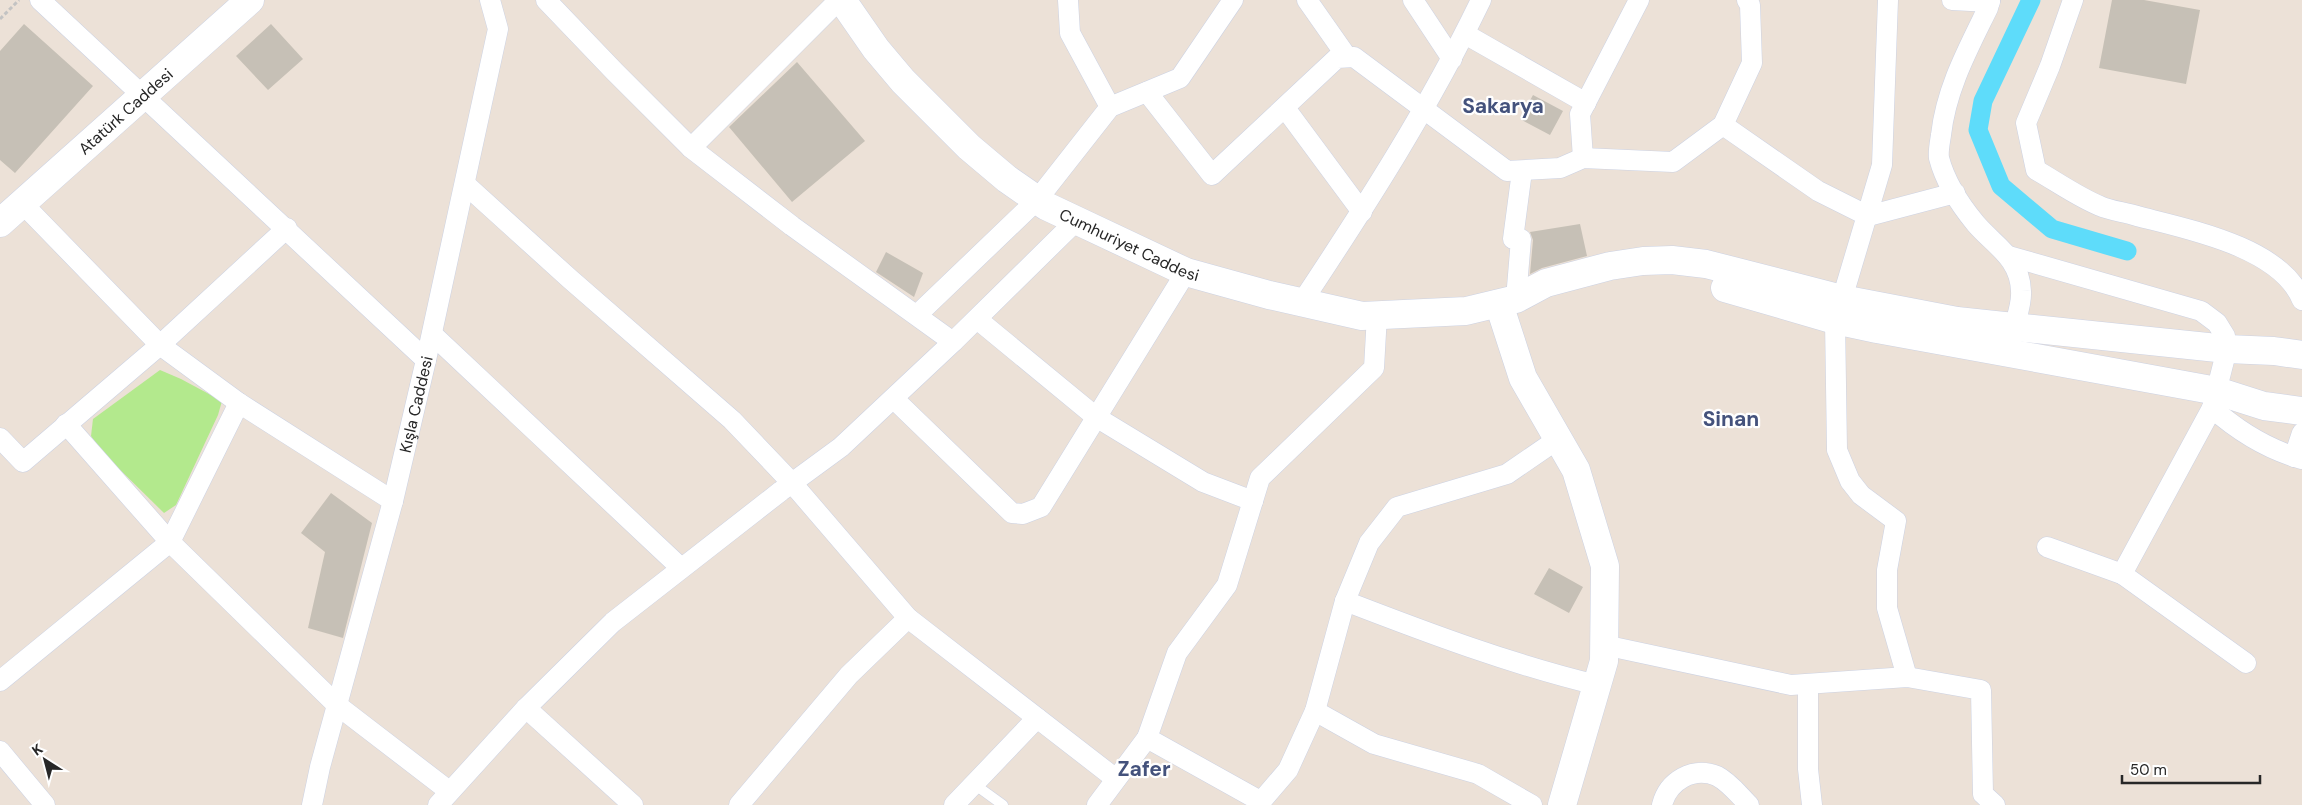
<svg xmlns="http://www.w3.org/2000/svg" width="2302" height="805" viewBox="0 0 2302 805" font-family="'DM Sans',sans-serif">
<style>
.green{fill:#b3e98d}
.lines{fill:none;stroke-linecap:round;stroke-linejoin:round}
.canal{stroke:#5edcfa;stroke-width:19}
.building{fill:#c6c0b6}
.lane-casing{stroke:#ccd2e3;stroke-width:11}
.street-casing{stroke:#ccd2e3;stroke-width:21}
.secondary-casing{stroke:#ccd2e3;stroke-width:29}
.path{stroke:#c3c3c3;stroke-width:3;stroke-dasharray:4 2.5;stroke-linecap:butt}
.lane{stroke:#fff;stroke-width:10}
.street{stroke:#fff;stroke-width:20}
.secondary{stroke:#fff;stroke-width:28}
.labels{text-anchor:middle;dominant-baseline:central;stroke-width:4.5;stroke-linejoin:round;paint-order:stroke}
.street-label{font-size:16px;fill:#272727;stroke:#fff}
.district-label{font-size:21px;font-weight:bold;fill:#44527c;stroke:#fff}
</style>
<rect width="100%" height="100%" fill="#ece1d7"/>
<path class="green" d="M160,370L181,379L222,401L218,415L176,505L164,513L101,451L91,436L93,419Z"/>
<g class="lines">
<path class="canal" d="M2031,0L1983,101L1978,130L2001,186L2052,229L2127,251"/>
</g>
<path class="building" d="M2112,0H2144L2200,10L2186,84L2099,68Z
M24,24L93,86L15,173L0,160V51Z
M271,24L303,59L268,90L236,56Z
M797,62L865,141L792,202L729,127Z
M1533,95L1563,111L1550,135L1520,119Z
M1580,224L1587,256L1542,268L1530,274L1533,240L1530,232Z
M886,252L923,273L914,297L876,272Z
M331,493L372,523L343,638L308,628L325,552L301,533Z
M1549,568L1583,587L1569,613L1534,594Z"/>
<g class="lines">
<defs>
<path id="lane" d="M974,784L1003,805"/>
<g id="street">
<path d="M40,0L426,360"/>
<path d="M546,0L614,71L691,148L792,226L953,342"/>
<path d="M1068,0L1070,33L1110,107"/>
<path d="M1307,0L1347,57"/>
<path d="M1413,0L1452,59"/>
<path d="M1952,0L1990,2"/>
<path d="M1990,0L1988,8C1968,49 1946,89 1941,135C1940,142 1938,151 1939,158C1945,181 1961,206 1976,224C1995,246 2020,258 2021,291C2022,303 2017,316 2014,328"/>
<path d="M2073,0L2050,66L2026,123L2036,170C2057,182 2078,197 2100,206C2111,211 2125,212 2137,216C2187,229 2281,247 2302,300"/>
<path d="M1465,34L1586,103"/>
<path d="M1147,92L1212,175L1337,58L1354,57L1507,171L1560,168L1583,158L1673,162L1723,125L1752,63L1750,5L1747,0"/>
<path d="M1285,108L1362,212"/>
<path d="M1723,125L1818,191L1868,216L1955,193"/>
<path d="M691,148L839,0"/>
<path d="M1583,158L1580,114L1639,0"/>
<path d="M465,184L570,279L732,420L792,483L908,618L1116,779"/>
<path d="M22,203L160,345L239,403L393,501"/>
<path d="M2009,256L2201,311L2217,323L2225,336L2227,349L2212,408L2122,574L2246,663"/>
<path d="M1516,299L1521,239H1513L1522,171"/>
<path d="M1842,299L1882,165L1888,0"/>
<path d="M1302,302C1367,204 1430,106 1481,0"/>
<path d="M917,315L1037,200L1110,107L1180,78L1233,0"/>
<path d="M977,319L1096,417L1203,482L1253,501"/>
<path d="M1835,320L1837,450L1850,481L1861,495L1896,521L1887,570V608L1907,677"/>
<path d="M432,334L681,568"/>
<path d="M894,399L1012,513L1023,514L1041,507L1186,272"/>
<path d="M2212,408C2237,430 2269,450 2302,459"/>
<path d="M66,424L170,542L337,705L449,791"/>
<path d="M0,438L23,462L160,345L287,228"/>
<path d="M2294,457L2302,433"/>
<path d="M2047,547L2122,574"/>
<path d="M1345,601C1428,633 1510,664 1597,685"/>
<path d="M1604,645L1791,685L1907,677L1981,690L1983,794L1995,805"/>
<path d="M0,681L170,542L239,403"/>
<path d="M1808,685V769L1812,805"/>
<path d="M526,708L633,805"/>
<path d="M1315,711L1374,744L1478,774L1532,805"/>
<path d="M1147,738L1177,653L1227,585L1260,478L1374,368L1377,315"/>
<path d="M0,751L45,805"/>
<path id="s1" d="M312,805L320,767L393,501L426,360L498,29L490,0"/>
<path d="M438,805L526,708L613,622L781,491L841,447L953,342L1077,220"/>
<path d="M739,805L849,675L908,618"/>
<path d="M954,805L1037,718"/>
<path d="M1097,805L1147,738L1260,801"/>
<path d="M1258,805L1288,770L1315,711L1345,601L1369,543L1397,507L1507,474L1558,439"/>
<path d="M1662,805C1668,781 1693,766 1717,776C1729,782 1739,795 1749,805"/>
</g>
<g id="secondary">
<path id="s2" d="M842,0L876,49L903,81L969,147L1007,179L1046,206L1186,272L1269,295L1362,316L1466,311L1516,299L1546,283L1610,266L1643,261L1672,260L1706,264L1842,299L1957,321L2227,349L2274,351L2302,355"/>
<path id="s3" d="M0,223L250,0"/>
<path d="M1725,288L1835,320L1877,329L2217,391L2264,406L2302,411"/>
<path d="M1499,304L1523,378L1576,470L1605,566L1604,661L1562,805"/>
</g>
</defs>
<use href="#lane" class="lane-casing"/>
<use href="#street" class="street-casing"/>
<use href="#secondary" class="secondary-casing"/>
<path class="path" d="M0,19L19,0"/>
<use href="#lane" class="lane"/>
<use href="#street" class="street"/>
<use href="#secondary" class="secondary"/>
</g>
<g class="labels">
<g class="street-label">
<text stroke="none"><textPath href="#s3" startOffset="168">Atatürk Caddesi</textPath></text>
<text stroke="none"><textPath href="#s2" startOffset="384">Cumhuriyet Caddesi</textPath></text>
<text stroke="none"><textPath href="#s1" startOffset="414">Kışla Caddesi</textPath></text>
</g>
<g class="district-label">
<text x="1503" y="106">Sakarya</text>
<text x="1731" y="419">Sinan</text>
<text x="1144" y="769">Zafer</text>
</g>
</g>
<g transform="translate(45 760) rotate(324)" stroke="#ffffff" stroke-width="4" paint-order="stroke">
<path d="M0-4L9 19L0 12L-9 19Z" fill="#272727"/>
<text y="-8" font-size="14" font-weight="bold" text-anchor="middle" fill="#272727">K</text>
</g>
<path d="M2122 775v8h138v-8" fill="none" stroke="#272727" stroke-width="2.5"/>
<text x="2130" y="775" font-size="15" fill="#272727" stroke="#ffffff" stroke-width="4" paint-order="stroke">50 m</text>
</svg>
